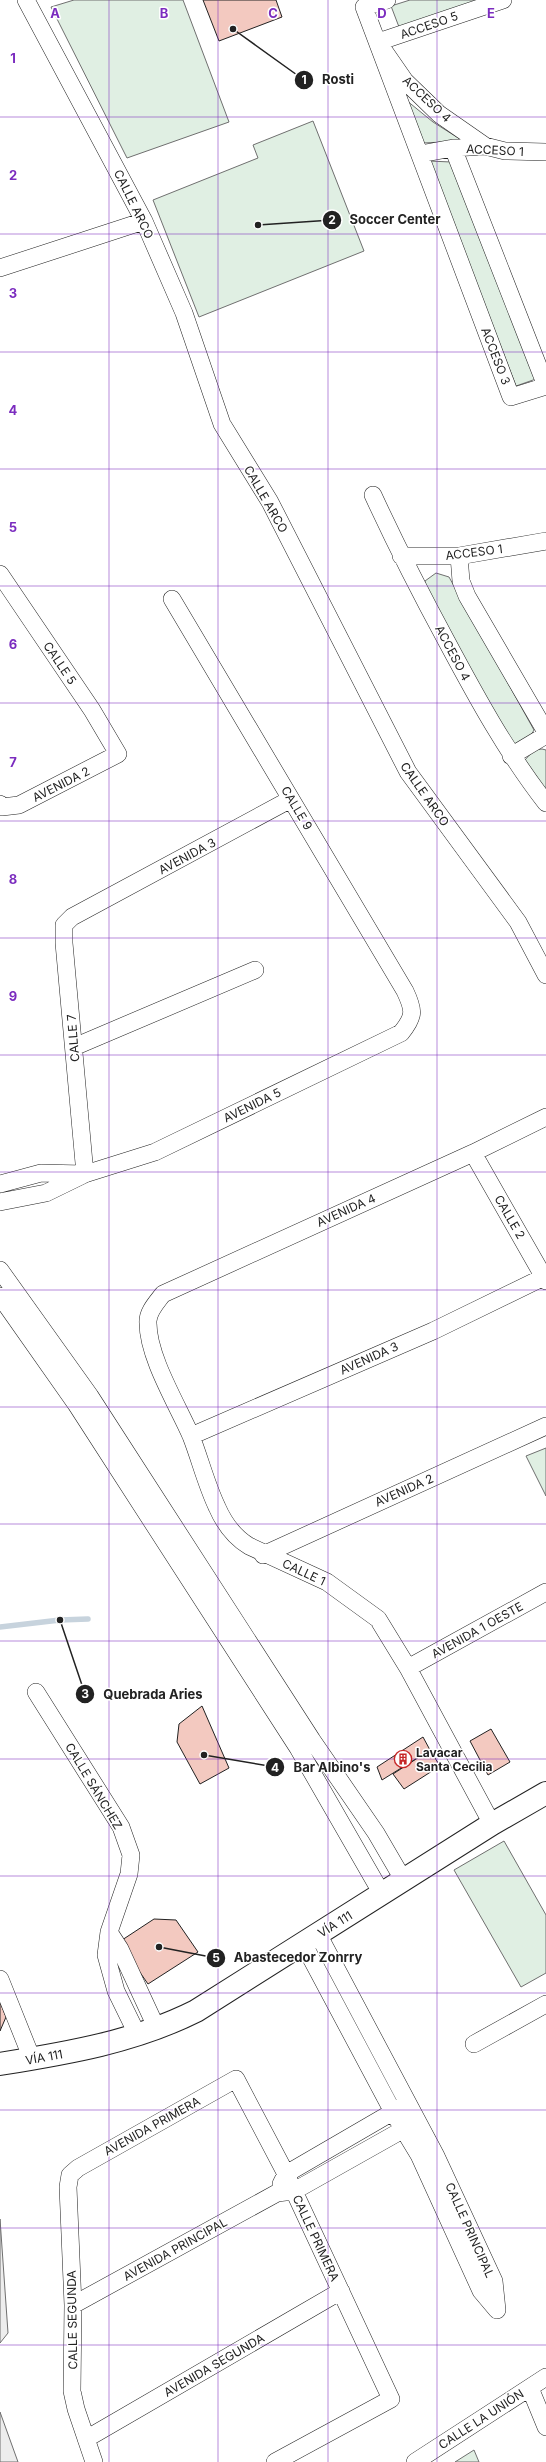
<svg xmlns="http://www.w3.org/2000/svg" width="546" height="2462" viewBox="0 0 546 2462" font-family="Inter,sans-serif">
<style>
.green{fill:#e0efe3;stroke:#6f6f6f}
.parking{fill:#ededed;stroke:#6f6f6f}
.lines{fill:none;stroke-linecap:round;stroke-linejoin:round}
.stream{stroke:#c7d3dd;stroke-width:5.5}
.building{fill:#f3c9c0;stroke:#222}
.street-casing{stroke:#222;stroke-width:18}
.secondary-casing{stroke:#222;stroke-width:24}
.street{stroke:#fff;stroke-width:17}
.secondary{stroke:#fff;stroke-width:22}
.grid{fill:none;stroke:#7b2cbf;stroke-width:1;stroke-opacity:0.55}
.labels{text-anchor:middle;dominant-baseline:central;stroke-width:3;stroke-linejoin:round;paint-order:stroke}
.street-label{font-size:12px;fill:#222;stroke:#fff}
.poi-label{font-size:12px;font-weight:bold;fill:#222;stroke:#fff;text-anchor:start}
.grid-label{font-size:13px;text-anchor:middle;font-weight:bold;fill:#7b2cbf;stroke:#fff;stroke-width:3;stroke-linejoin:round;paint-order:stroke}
.leader{fill:none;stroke:#222;stroke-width:1.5}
.callout-dot{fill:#222;stroke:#fff;stroke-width:1.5}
.mark-label{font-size:12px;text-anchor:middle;font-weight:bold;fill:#fff}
.callout-label{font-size:13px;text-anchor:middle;font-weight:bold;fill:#222;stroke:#fff;stroke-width:3;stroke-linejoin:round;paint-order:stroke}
</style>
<rect width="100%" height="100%" fill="#fff"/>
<path class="green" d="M74,0H183L229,122L127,158L51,7Z
M410,0H482L399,27L391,6Z
M406,100L433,122L463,141L423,143Z
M313,121L364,251L199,317L153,200L258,158L253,145Z
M429,161L451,162L536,379L516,386Z
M436,573L449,577L534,730L529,739L516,746L509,744L424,590L425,581Z
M542,749L546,750V794L524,761L534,750Z
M546,1448V1496L526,1456Z
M504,1841L546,1915V1973L521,1987L454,1870Z
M474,2450L479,2462H455Z"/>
<path class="parking" d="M0,2219L8,2333L0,2343Z
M0,2412L18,2462H0Z"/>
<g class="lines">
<path class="stream" d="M0,1627L60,1620L88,1619"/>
</g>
<path class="building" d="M203,0H276L282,17L219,41Z
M202,1706L229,1768L200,1784L177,1742L179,1724Z
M491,1729L510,1762L488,1775L470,1741Z
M423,1737L430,1750L382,1780L377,1767Z
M430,1750L440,1766L404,1789L393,1774Z
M154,1919L176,1920L198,1952L148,1984L119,1942Z
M0,2002L6,2017L0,2031Z"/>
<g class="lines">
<defs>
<path id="street" d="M26,0L144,221L184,313L222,424L270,502L408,772L518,922L546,975
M387,0L364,7L511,397L546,386L453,148
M485,146L439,114L405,81L378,42L503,0
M420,154L453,148L485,146L505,151L546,152
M0,268L144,221
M373,495C396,545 421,594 447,642C477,698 507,753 546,803
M401,556H459L546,541
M459,556L461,581L467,596L546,732
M0,574L92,710L118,754L19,805L2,807L0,804
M511,756L546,735
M74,1047L255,970
M473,1153L546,1281
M85,1174L64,943V925L72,917L291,799
M0,1184L41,1173L83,1174
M0,1202L46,1193L85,1174L155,1152L401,1033C415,1016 414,1010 405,991L172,599
M0,1270L90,1396L312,1740L376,1833L404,1881
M0,1296L76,1404L298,1748L382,1894
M191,1436L433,1331L546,1276
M263,1555L546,1426
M408,1668L546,1592
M36,1692L121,1827L131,1855L129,1874L109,1932L106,1955L116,1991L138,2036
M492,1824L408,1668L378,1619L327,1582L249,1546C234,1537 224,1523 217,1507C206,1484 200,1459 191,1436C177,1404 148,1357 148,1323C147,1312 157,1302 163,1294L473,1153L546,1117
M109,1932L120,1949L157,2029
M318,1934L436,2156L494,2281L497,2310
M303,1943L393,2112L419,2155L481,2291L497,2310
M0,1979L32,2059
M474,2044L546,2004
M281,2184L286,2174L403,2106
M73,2305L277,2193L294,2191L413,2124
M530,2388L546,2427
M86,2439L341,2291
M94,2462L76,2409L72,2391L73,2305L68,2187L70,2175L78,2168L236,2079L286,2174L391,2399L275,2462
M415,2462L546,2377"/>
<path id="secondary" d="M0,2064C68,2053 134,2042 196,2011L492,1824L546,1793"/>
</defs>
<use href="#street" class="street-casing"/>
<use href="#secondary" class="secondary-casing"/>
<use href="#street" class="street"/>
<use href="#secondary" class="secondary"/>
</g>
<path class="grid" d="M109,0V2462M218,0V2462M328,0V2462M437,0V2462M0,117H546M0,234H546M0,352H546M0,469H546M0,586H546M0,703H546M0,821H546M0,938H546M0,1055H546M0,1172H546M0,1290H546M0,1407H546M0,1524H546M0,1641H546M0,1759H546M0,1876H546M0,1993H546M0,2110H546M0,2228H546M0,2345H546"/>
<defs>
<symbol id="building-ring" viewBox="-11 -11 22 22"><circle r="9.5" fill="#fff" stroke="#c62828" stroke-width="1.5"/><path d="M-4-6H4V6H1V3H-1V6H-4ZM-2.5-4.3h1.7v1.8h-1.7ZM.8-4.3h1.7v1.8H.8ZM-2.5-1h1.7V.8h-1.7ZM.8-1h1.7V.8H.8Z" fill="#c62828"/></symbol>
</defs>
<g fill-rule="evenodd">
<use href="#building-ring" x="393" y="1749" width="20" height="20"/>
</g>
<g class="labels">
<g class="street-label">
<text transform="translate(429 25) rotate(-19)">ACCESO 5</text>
<text transform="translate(427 99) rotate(43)">ACCESO 4</text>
<text transform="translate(495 150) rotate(3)">ACCESO 1</text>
<text transform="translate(134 204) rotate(64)">CALLE ARCO</text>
<text transform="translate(496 356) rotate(69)">ACCESO 3</text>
<text transform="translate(266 499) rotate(60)">CALLE ARCO</text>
<text transform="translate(474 552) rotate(-7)">ACCESO 1</text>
<text transform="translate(453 653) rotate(62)">ACCESO 4</text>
<text transform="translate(60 663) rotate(56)">CALLE 5</text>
<text transform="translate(61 784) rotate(-27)">AVENIDA 2</text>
<text transform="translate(425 794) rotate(55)">CALLE ARCO</text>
<text transform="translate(297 808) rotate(59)">CALLE 9</text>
<text transform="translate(187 856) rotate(-28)">AVENIDA 3</text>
<text transform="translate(73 1038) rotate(-95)">CALLE 7</text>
<text transform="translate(252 1105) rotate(-26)">AVENIDA 5</text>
<text transform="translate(346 1210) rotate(-24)">AVENIDA 4</text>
<text transform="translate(510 1217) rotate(60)">CALLE 2</text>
<text transform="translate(369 1358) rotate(-24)">AVENIDA 3</text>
<text transform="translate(404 1490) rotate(-24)">AVENIDA 2</text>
<text transform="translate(304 1572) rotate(25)">CALLE 1</text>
<text transform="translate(477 1630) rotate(-29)">AVENIDA 1 OESTE</text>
<text transform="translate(94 1786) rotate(59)">CALLE SÁNCHEZ</text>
<text transform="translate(335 1924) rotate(-32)">VÍA 111</text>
<text transform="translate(44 2057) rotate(-10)">VÍA 111</text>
<text transform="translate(152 2126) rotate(-29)">AVENIDA PRIMERA</text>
<text transform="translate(470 2230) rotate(66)">CALLE PRINCIPAL</text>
<text transform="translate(316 2238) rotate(65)">CALLE PRIMERA</text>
<text transform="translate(175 2249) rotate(-29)">AVENIDA PRINCIPAL</text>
<text transform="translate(72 2320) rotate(-91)">CALLE SEGUNDA</text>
<text transform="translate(214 2365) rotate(-30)">AVENIDA SEGUNDA</text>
<text transform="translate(481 2419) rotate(-33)">CALLE LA UNIÓN</text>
</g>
<g class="poi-label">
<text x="416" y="1752">Lavacar<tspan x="416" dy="14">Santa Cecilia</tspan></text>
</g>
</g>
<g class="grid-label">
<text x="55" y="18">A</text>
<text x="164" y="18">B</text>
<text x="273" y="18">C</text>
<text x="382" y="18">D</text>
<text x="491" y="18">E</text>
<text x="13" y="63">1</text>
<text x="13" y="180">2</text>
<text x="13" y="298">3</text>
<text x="13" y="415">4</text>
<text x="13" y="532">5</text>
<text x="13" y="649">6</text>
<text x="13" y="767">7</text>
<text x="13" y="884">8</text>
<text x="13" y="1001">9</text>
</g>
<path class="leader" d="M233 29L304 80M258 225L332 220M60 1620L85 1694M204 1755L275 1767M159 1947L216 1958"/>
<g class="callout-dot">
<circle cx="233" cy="29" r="4"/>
<circle cx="258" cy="225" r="4"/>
<circle cx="60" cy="1620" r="4"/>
<circle cx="204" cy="1755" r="4"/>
<circle cx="159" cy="1947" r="4"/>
<circle cx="304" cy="80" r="10"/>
<circle cx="332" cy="220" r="10"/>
<circle cx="85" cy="1694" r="10"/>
<circle cx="275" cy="1767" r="10"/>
<circle cx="216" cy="1958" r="10"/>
</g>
<g class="mark-label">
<text x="304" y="84">1</text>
<text x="332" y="224">2</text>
<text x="85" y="1698">3</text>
<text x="275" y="1772">4</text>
<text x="216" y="1962">5</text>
</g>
<g class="callout-label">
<text x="338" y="84">Rosti</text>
<text x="395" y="224">Soccer Center</text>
<text x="153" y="1699">Quebrada Aries</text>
<text x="332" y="1772">Bar Albino's</text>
<text x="298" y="1962">Abastecedor Zonrry</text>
</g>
</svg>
